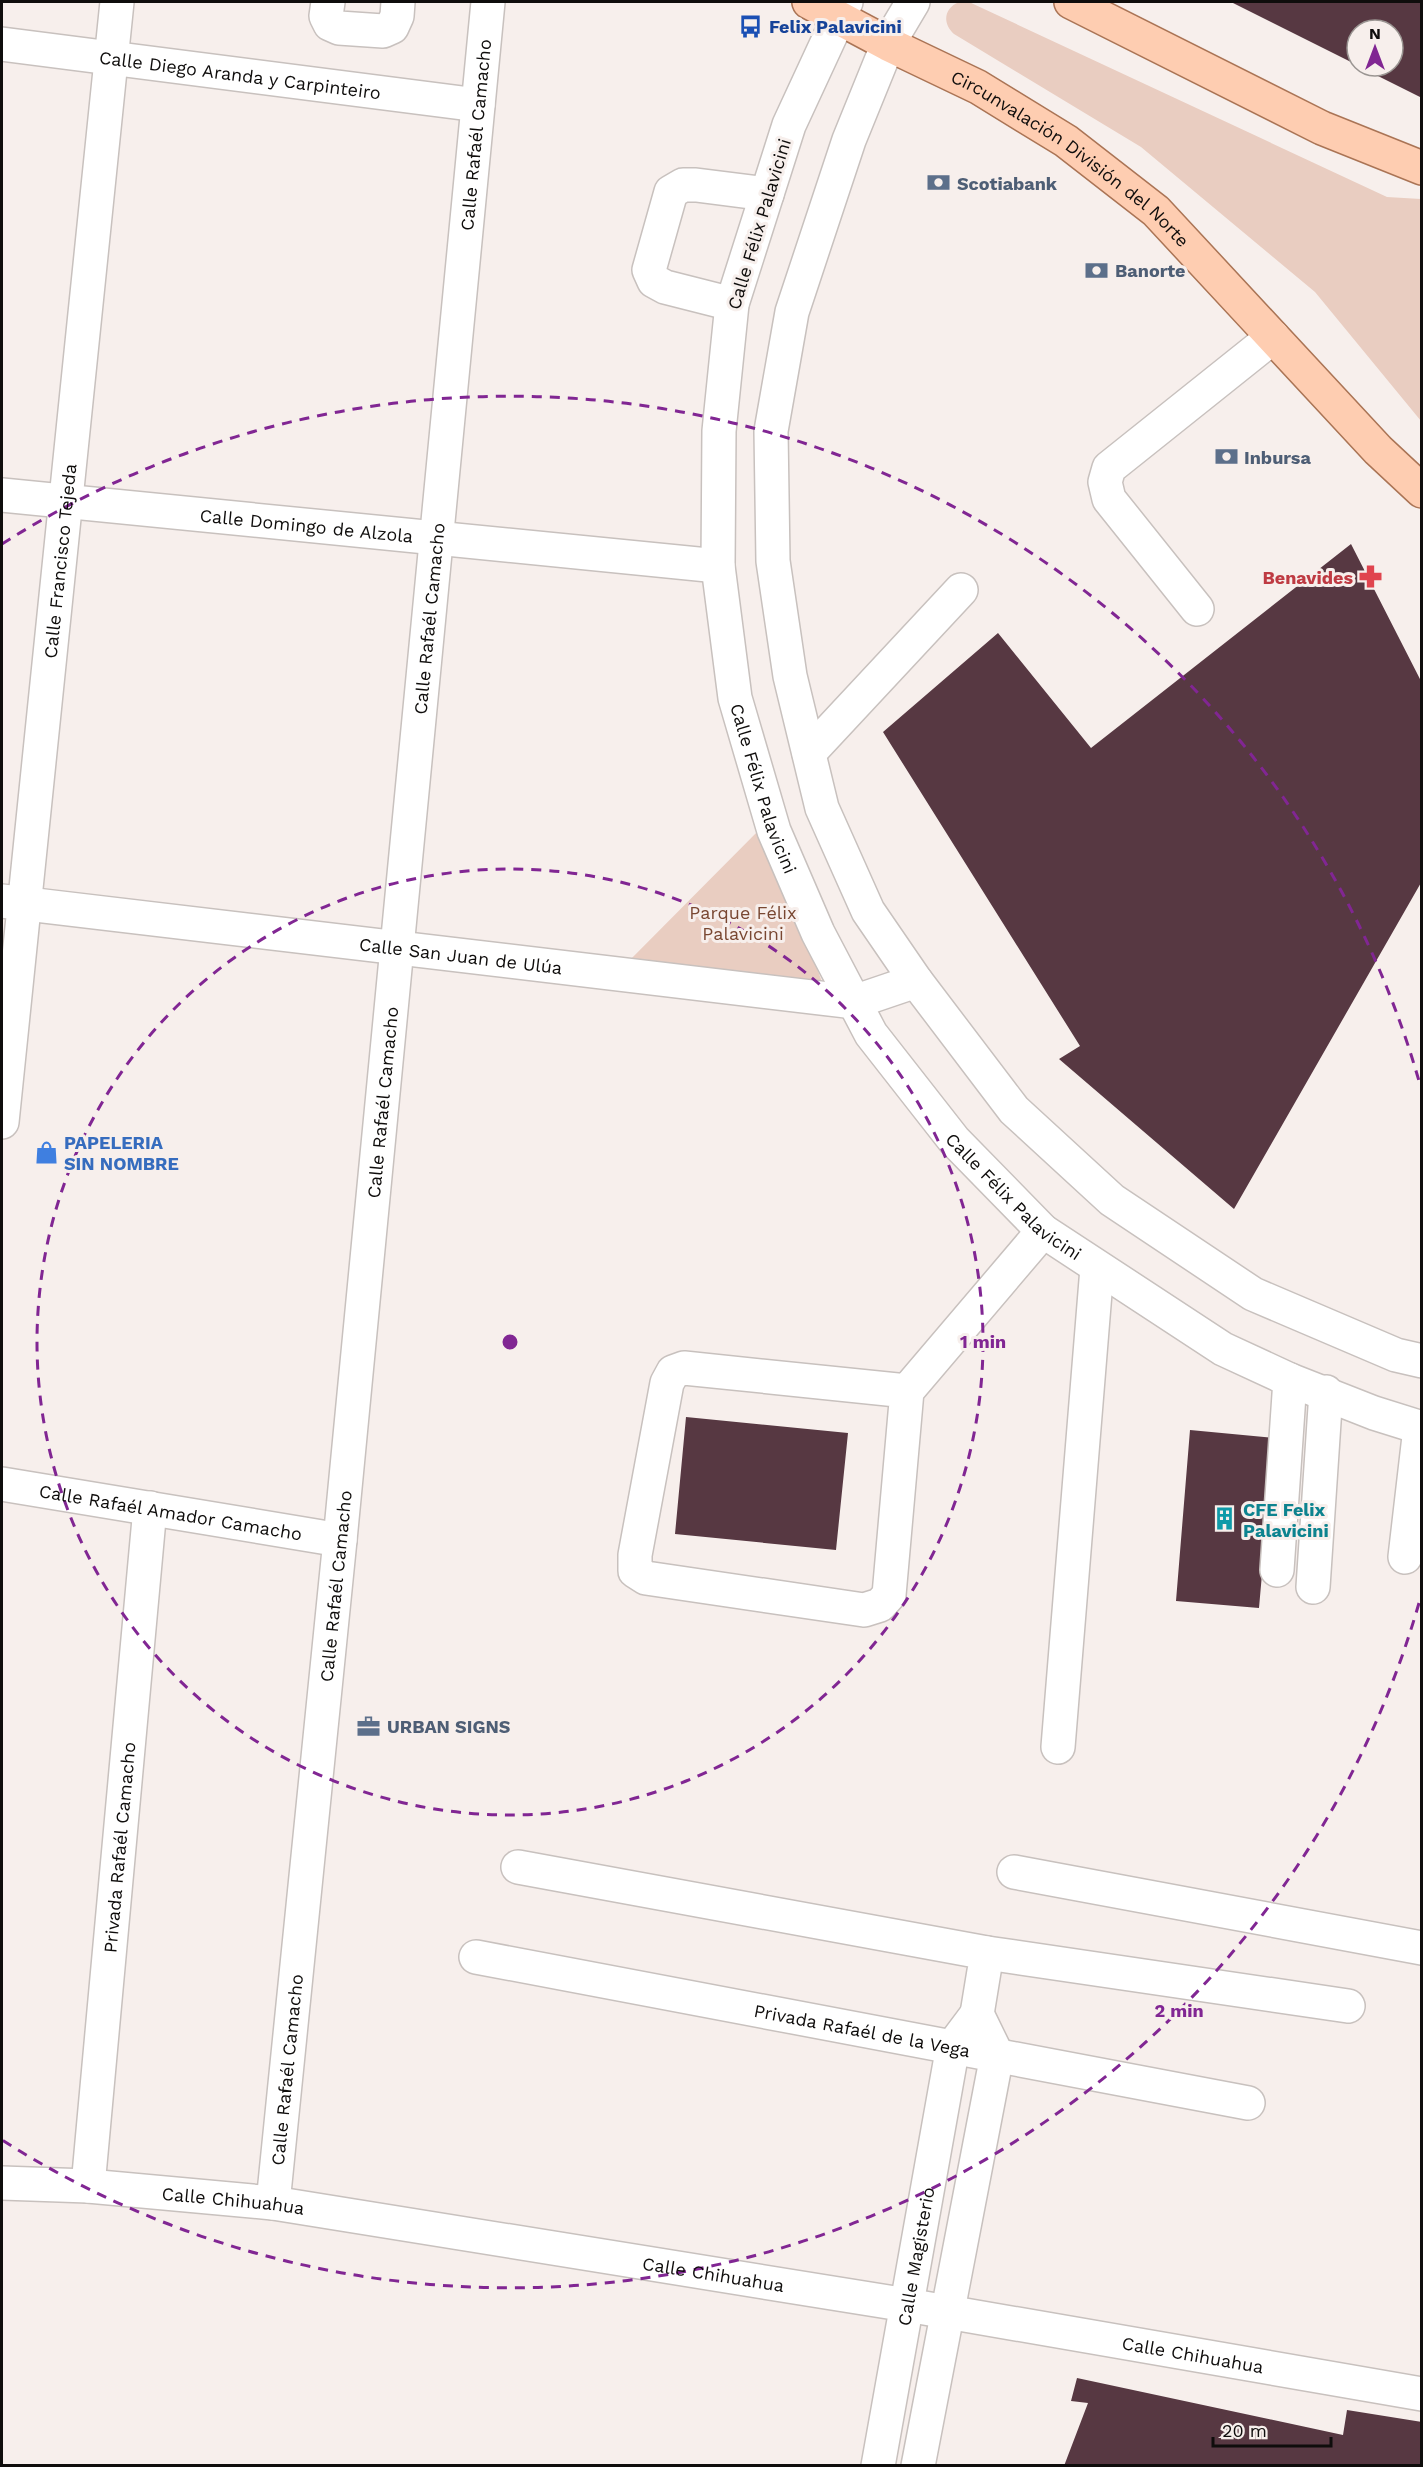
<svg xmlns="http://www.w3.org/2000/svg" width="1423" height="2467" viewBox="0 0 1423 2467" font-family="'Work Sans',sans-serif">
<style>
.green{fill:#e9cdc1}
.building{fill:#573842}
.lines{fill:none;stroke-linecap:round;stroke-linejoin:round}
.minor-casing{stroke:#c8c1be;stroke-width:36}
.major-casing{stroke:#aa7455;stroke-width:36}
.minor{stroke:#fff;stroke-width:33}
.major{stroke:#fecdb1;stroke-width:33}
.ring{fill:none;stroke:#812693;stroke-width:3;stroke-dasharray:10 8}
.labels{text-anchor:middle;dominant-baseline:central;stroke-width:6;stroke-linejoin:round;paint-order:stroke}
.transit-label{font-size:18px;font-weight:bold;fill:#164399;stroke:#f7efec;text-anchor:start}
.street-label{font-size:18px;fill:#0f0d0c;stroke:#f7efec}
.service-label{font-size:18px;font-weight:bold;fill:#4e5e75;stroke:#f7efec;text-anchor:start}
.health-label{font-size:18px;font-weight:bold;fill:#be3a42;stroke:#f7efec;text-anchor:end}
.park-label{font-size:18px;fill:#794731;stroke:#f7efec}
.shop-label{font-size:18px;font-weight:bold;fill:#366cbe;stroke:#f7efec;text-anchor:start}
.culture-label{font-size:18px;font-weight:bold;fill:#0d838f;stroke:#f7efec;text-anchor:start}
.centre{fill:#812693;stroke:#f7efec;stroke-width:3}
.ring-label{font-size:18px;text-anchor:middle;font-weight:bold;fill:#812693;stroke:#f7efec;stroke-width:6;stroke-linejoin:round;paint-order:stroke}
</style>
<rect width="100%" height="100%" fill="#f7efec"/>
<path class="green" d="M959,2H969L1387,197L1421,199V421L1315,292L1141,147L954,34C942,23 944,8 959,2Z
M765,824L822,982L623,967Z"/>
<path class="building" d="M1231,2H1422V98L1358,66H1393V30H1357V65Z
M1351,544L1422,683V881L1234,1209L1059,1059L1080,1046L883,732L998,633L1091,748Z
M686,1417L848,1433L836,1550L675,1534Z
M1190,1430L1274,1438L1259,1608L1176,1601Z
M1077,2378L1343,2435L1347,2410L1422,2422V2466H1064L1088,2403L1071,2401Z"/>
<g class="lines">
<defs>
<g id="minor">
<path d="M328,2L326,16L330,24L339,28L383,31L392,27L397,16L398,2"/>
<path id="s1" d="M846,2L789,125L732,304L719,431L718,566L735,698L774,831L818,933L871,1034L954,1140L1043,1231L1223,1349L1290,1380L1374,1413L1422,1428"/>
<path d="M913,2L888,44L849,140L792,312L771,431L773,561L790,676L822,808L868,911L916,981L1014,1110L1112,1200L1253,1294L1396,1355L1422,1361"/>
<path id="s2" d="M2,44L478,105"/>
<path d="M732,304L665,287L654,281L649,270L671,192L683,185H696L767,194"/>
<path id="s3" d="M2,495L718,566"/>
<path d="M1197,609L1109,499L1105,482L1109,468L1273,337"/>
<path d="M809,753L961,590"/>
<path id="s4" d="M2,901L854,1002L916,981"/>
<path id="s5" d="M2,1122L117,2"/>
<path d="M907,1391L684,1368L673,1372L667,1383L635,1555V1571L646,1578L864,1610L880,1605L889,1595L907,1391L1043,1231"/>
<path id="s6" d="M2,1484L340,1540"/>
<path d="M1405,1557L1420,1428"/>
<path d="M1277,1570L1290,1380"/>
<path d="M1313,1587L1326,1392"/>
<path d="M1058,1747L1097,1268"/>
<path d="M518,1867L987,1953L977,2014"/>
<path d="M1014,1872L1422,1948"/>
<path d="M987,1953L1348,2006"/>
<path id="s7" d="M476,1957L1248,2103"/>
<path id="s8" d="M2,2183L88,2186L273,2203L907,2305L1422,2394"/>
<path id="s9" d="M88,2186L150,1508"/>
<path id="s10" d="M273,2203L340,1540L488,2"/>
<path id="s11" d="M878,2466L953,2046L977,2014L997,2055L918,2466"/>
</g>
<g id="major">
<path id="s12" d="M809,2L888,44L978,87L1066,141L1156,211L1378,450L1422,491"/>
<path d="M1071,2L1322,128L1422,168"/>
</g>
</defs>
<use href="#minor" class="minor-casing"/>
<use href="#major" class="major-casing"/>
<use href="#minor" class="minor"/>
<use href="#major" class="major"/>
</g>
<g class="ring">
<circle cx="510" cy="1342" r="473"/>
<path d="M1419 1603A946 946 0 0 1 2 2140M2 544A946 946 0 0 1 1419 1081"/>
</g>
<defs>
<symbol id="bus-bare" viewBox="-9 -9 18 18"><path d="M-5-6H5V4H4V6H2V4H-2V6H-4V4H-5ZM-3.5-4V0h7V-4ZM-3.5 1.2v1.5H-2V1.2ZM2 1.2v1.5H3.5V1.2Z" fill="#1a4fb4" stroke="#f7efec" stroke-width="2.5" paint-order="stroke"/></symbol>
<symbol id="bank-bare" viewBox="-9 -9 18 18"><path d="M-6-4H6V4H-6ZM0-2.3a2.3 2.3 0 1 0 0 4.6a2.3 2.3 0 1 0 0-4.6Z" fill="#5c6f8a" stroke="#f7efec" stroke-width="2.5" paint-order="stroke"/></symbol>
<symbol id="pharmacy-bare" viewBox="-9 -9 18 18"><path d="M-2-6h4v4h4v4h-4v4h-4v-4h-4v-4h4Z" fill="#e0444e" stroke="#f7efec" stroke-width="2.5" paint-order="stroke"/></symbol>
<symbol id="shop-bare" viewBox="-9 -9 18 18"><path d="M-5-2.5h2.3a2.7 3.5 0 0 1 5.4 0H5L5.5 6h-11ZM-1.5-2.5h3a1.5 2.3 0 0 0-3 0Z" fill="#3f7fe0" stroke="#f7efec" stroke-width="2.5" paint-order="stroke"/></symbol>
<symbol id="building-bare" viewBox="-9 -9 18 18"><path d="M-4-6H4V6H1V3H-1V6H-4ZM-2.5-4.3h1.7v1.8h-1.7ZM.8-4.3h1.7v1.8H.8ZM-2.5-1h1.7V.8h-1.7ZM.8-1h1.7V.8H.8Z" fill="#0f9aa8" stroke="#f7efec" stroke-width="2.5" paint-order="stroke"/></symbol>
<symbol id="office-bare" viewBox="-9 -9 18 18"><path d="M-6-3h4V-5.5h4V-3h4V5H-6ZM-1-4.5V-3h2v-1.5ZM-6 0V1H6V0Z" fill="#5c6f8a" stroke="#f7efec" stroke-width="2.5" paint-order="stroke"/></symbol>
</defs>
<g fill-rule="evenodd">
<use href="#bus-bare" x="734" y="10" width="33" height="33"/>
<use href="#bank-bare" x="922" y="166" width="33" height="33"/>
<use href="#bank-bare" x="1080" y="254" width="33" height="33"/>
<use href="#bank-bare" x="1210" y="440" width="33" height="33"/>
<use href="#pharmacy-bare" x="1354" y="560" width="33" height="33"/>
<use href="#shop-bare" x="30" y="1136" width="33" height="33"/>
<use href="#building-bare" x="1208" y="1502" width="33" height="33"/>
<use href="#office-bare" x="352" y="1710" width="33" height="33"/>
</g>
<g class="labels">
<g class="transit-label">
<text x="769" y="26">Felix Palavicini</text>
</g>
<g class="street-label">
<text stroke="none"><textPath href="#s2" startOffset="240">Calle Diego Aranda y Carpinteiro</textPath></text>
<text stroke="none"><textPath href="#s10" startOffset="2078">Calle Rafaél Camacho</textPath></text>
<text stroke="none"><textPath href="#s12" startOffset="306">Circunvalación División del Norte</textPath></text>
<text transform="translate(759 224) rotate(-73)">Calle Félix Palavicini</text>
<text stroke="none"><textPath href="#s3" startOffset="306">Calle Domingo de Alzola</textPath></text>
<text stroke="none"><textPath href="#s5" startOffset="564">Calle Francisco Tejeda</textPath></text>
<text stroke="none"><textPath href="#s10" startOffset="1592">Calle Rafaél Camacho</textPath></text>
<text stroke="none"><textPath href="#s1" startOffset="814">Calle Félix Palavicini</textPath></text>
<text stroke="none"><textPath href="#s4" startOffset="462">Calle San Juan de Ulúa</textPath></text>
<text stroke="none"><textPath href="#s10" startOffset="1106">Calle Rafaél Camacho</textPath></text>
<text stroke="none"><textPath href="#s1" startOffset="1300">Calle Félix Palavicini</textPath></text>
<text stroke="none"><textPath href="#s6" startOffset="171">Calle Rafaél Amador Camacho</textPath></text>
<text stroke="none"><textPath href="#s10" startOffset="620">Calle Rafaél Camacho</textPath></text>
<text stroke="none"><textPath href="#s9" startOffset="340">Privada Rafaél Camacho</textPath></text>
<text stroke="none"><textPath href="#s7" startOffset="393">Privada Rafaél de la Vega</textPath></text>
<text stroke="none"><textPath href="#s10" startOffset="134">Calle Rafaél Camacho</textPath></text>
<text stroke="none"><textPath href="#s8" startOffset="232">Calle Chihuahua</textPath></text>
<text stroke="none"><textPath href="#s11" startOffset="213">Calle Magisterio</textPath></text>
<text stroke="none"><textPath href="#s8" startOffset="718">Calle Chihuahua</textPath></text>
<text stroke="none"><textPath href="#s8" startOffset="1204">Calle Chihuahua</textPath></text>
</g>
<g class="service-label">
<text x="957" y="183">Scotiabank</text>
<text x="1115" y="270">Banorte</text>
<text x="1244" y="457">Inbursa</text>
<text x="387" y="1726">URBAN SIGNS</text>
</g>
<g class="health-label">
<text x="1353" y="577">Benavides</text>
</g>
<g class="park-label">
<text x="743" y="912">Parque Félix<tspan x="743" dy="21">Palavicini</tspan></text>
</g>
<g class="shop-label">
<text x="64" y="1142">PAPELERIA<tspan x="64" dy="21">SIN NOMBRE</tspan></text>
</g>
<g class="culture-label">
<text x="1243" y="1509">CFE Felix<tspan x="1243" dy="21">Palavicini</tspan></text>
</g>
</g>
<circle cx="510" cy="1342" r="9" class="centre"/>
<g class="ring-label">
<text x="983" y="1348">1 min</text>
<text x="1179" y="2017">2 min</text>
</g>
<rect width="1423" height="2467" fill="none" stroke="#0f0d0c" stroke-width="6"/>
<g transform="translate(1375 48)"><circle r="28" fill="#f7efec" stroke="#9a9592" stroke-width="1.5"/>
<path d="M0-4.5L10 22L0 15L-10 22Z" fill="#812693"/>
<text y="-9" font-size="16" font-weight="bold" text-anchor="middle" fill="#0f0d0c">N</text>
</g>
<path d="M1213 2437v9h118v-9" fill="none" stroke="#0f0d0c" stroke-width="3"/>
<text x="1222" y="2437" font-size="18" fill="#0f0d0c" stroke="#f7efec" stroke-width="4.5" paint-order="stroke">20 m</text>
</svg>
